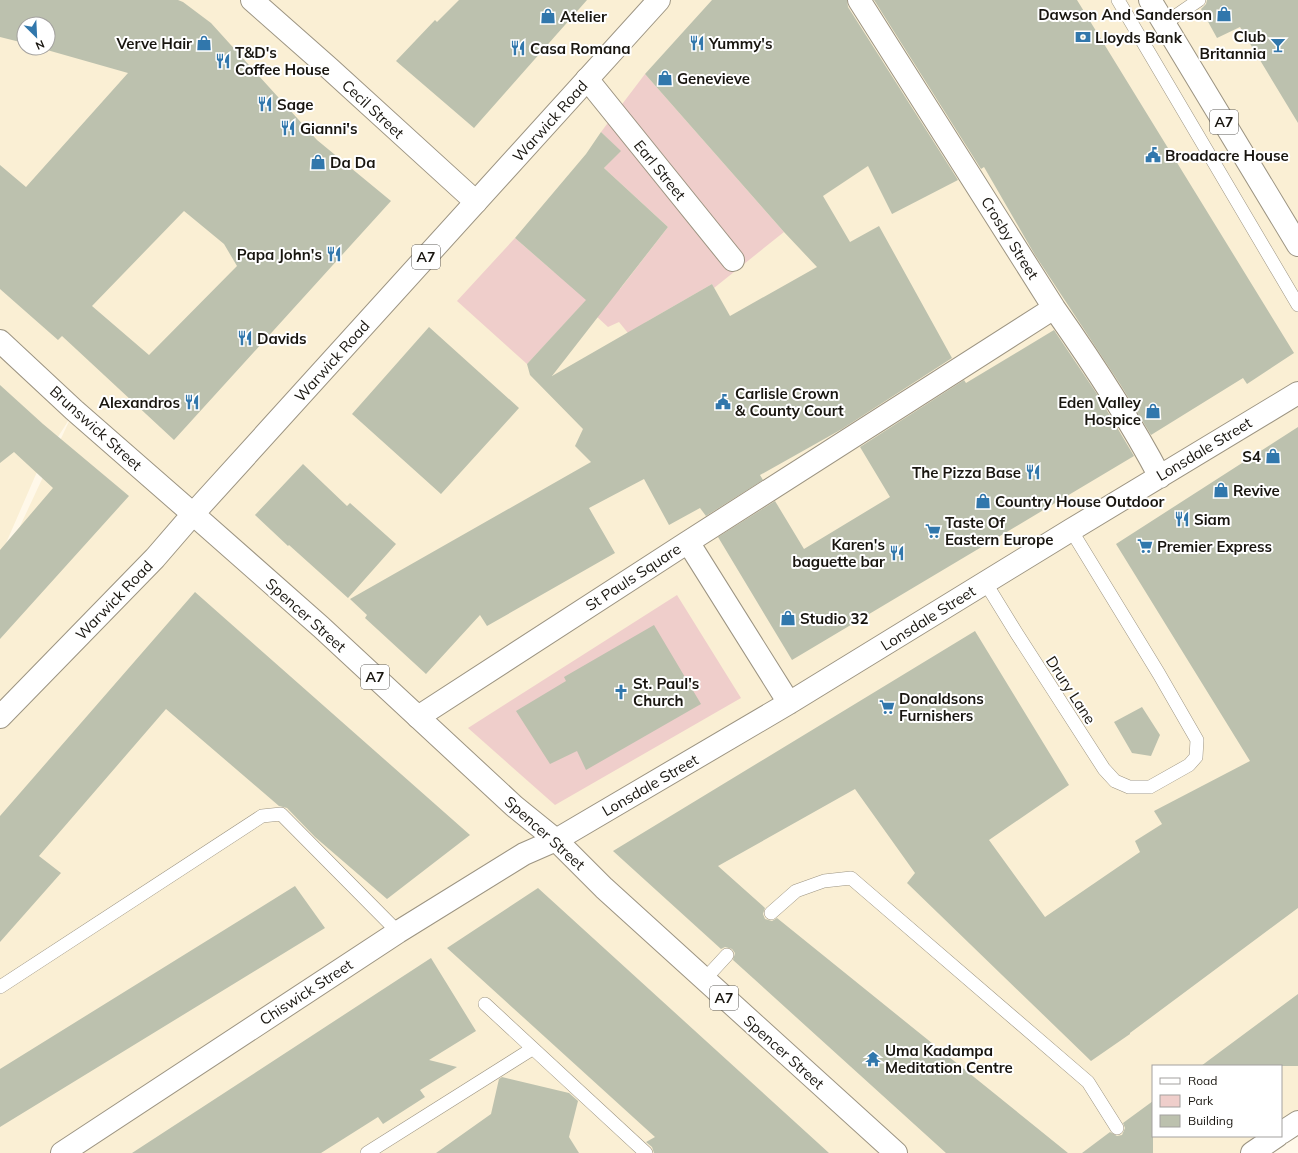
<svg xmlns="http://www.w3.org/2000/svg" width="1298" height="1153" viewBox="0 0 1298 1153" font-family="Mulish,sans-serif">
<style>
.built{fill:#faefd4;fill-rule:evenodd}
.green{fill:#efcecb}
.building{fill:#bcc1ae;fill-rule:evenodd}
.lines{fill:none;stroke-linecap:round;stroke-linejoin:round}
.service-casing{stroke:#9c9482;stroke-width:14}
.minor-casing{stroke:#9c9482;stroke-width:24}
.tertiary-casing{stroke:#9c9482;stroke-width:24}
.primary-casing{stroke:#9c9482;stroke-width:24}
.service{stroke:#fff;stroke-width:13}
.minor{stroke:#fff;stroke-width:22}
.tertiary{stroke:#fff;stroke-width:22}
.primary{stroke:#fff;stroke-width:22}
.labels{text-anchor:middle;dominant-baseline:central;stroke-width:4;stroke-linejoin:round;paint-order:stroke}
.shield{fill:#fff;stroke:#5d5b57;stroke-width:1}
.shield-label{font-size:14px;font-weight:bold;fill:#18150f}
.poi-label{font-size:15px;font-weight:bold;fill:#18150f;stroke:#fff;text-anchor:start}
.street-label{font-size:15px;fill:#18150f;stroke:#fff}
</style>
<rect width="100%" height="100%" fill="#fff8e9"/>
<path class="built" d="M0,0H1298V1124L1281,1136V1066H1153V1136H1280L1255,1153H0V569L72,415L40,465L0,557ZM24,24H48V48H24Z"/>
<path class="green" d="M645,74L784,232L714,288L712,284L646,322L632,338L619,322L608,327L583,304L527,364L457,301L515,238L554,272L577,249L620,289L668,227L604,168L620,151L601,132Z
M677,595L741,698L555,805L468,728Z"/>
<path class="building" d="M0,0H178L183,2L211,23L317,140L391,201L174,440L62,336L58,340L0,289V165L26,187L128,73L40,48H48V24H24V43L0,37ZM184,211L224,244L237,266L149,355L92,306Z
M459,0H587L474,128L396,61L435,20L437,22Z
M712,0H847L848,7L958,180L892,214L868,166L823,196L850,242L879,226L952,358L842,429L760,475L763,480L706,516L700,508L669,525L644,479L589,508L615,553L487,626L480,615L426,674L365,618L367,615L350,599L591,462L575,446L583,429L530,375L527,364L586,300L515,238L586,154L601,132L621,151L604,168L668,227L552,376L712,284L730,316L817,267L784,232L645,74Z
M874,0H1077L1294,353L1247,384L1243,378L1151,435L1120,384L1035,255L984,167L981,169Z
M1207,0H1298V123L1240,27L1217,38L1201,9L1206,4Z
M429,327L519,408L441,494L352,414Z
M1054,330L1099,397L1134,456L792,660L718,537L775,501L804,549L890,497L860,447L964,380L966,383Z
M0,385L43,424L129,496L0,639V550L53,488L14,452L0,463Z
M1298,427V908L1130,1033V1034L1091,1061L907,883L915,873L855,789L718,866L765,908L763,914L765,919L772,921L777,918L1068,1153H946L733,960L735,953L732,949L725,947L721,949L613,851L975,631L1069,785L989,840L1045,917L1140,852L1135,841L1162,824L1154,811L1250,761L1116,544Z
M303,464L347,506L350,503L396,544L348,598L289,545L288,546L255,515Z
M195,592L470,835L387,899L315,837L287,808L279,806L166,709L39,856L61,873L0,942V816Z
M654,625L701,704L586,770L577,751L550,764L516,711L566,681L564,677Z
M1142,707L1160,735L1151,756L1132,753L1114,722Z
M295,886L325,928L0,1127V1069Z
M538,888L829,1153H654L652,1147L646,1142L655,1137L447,948Z
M431,958L476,1031L429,1060L457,1067L420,1090L425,1097L383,1124L378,1117L321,1153H132Z
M1298,994V1066H1201Z
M502,1077L569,1093L578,1101L569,1137L579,1153H436L491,1114L499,1079Z
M1153,1101V1153H1082L1110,1132L1117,1136L1122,1135L1125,1128L1123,1123Z"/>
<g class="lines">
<defs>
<path id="service" d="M1118,0L1298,305
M1164,24L1199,0
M985,582L1017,634L1104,769L1115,781L1129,787H1150L1189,765L1196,757L1197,740L1159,674L1071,530
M771,913L796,891L824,881L851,878L1088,1082L1117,1128
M704,980L727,955
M0,987L262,816L281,814L398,932
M485,1004L646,1153
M367,1153L532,1049"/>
<path id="minor" d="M252,0L329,68L476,202
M859,0L1054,308C1092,362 1129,418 1160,477
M587,79L733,260
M688,542L1054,308
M418,717L688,542L789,703
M62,1153L398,932L524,854L556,840L789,703L1071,530L1298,393"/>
<path id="tertiary" d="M0,341L74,410L193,514L155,558L0,717"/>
<path id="primary" d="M659,0L193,514L321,627L514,806L556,840L604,888L896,1153
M1150,0L1298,245
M1281,1133L1298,1122
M1252,1153L1277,1136"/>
</defs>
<use href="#service" class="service-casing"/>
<use href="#minor" class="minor-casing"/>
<use href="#tertiary" class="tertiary-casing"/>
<use href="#primary" class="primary-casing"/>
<use href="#service" class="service"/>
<use href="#minor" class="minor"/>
<use href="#tertiary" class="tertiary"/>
<use href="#primary" class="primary"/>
</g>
<defs>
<symbol id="shop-bare" viewBox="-9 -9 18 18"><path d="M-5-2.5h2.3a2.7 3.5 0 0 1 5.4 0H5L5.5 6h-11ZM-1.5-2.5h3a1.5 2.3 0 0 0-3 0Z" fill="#3177ac" stroke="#fff" stroke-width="2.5" paint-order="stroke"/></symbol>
<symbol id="bank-bare" viewBox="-9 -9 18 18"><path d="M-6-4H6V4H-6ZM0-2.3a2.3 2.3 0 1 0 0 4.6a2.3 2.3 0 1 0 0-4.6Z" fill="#3177ac" stroke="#fff" stroke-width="2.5" paint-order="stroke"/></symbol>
<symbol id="restaurant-bare" viewBox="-9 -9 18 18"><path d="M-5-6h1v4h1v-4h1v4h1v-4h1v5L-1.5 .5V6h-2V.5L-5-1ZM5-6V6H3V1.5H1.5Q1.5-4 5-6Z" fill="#3177ac" stroke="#fff" stroke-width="2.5" paint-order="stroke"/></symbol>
<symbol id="bar-bare" viewBox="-9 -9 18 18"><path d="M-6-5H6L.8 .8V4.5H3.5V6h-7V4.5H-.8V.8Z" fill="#3177ac" stroke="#fff" stroke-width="2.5" paint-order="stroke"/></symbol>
<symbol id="civic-bare" viewBox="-9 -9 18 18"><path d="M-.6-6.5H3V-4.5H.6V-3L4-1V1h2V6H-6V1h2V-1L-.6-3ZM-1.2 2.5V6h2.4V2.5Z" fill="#3177ac" stroke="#fff" stroke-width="2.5" paint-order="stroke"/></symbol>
<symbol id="supermarket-bare" viewBox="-9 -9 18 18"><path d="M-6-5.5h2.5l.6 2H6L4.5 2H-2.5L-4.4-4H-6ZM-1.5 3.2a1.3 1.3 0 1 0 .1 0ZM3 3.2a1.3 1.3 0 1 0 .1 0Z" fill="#3177ac" stroke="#fff" stroke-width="2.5" paint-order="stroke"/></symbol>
<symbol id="church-bare" viewBox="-9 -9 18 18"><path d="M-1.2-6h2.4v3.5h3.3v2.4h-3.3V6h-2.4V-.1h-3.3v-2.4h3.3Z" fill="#3177ac" stroke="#fff" stroke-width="2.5" paint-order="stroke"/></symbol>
<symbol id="temple-bare" viewBox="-9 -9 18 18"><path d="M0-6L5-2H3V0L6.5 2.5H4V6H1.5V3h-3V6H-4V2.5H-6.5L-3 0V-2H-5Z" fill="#3177ac" stroke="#fff" stroke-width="2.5" paint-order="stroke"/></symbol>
</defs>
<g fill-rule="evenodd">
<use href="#shop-bare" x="1213" y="3" width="22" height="22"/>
<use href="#shop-bare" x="537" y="5" width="22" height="22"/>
<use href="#bank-bare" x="1072" y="26" width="22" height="22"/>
<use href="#shop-bare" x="193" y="32" width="22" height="22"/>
<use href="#restaurant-bare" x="686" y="32" width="22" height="22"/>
<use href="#bar-bare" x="1267" y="34" width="22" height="22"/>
<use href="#restaurant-bare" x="507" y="37" width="22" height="22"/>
<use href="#restaurant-bare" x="212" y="50" width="22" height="22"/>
<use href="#shop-bare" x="654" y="67" width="22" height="22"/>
<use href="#restaurant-bare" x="254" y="93" width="22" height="22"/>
<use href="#restaurant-bare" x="277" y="117" width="22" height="22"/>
<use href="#civic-bare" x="1142" y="144" width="22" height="22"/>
<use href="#shop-bare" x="307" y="151" width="22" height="22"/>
<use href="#restaurant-bare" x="323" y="243" width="22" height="22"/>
<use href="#restaurant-bare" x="234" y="327" width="22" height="22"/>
<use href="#restaurant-bare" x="181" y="391" width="22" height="22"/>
<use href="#civic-bare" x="712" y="391" width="22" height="22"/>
<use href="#shop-bare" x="1142" y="400" width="22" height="22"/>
<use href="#shop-bare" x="1262" y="445" width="22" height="22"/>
<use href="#restaurant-bare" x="1022" y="461" width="22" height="22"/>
<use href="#shop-bare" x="1210" y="479" width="22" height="22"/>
<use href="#shop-bare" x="972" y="490" width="22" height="22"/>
<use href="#restaurant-bare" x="1171" y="508" width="22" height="22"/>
<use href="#supermarket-bare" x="922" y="520" width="22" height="22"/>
<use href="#supermarket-bare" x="1134" y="535" width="22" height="22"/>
<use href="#restaurant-bare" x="886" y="542" width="22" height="22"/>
<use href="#shop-bare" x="777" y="607" width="22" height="22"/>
<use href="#church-bare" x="610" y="681" width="22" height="22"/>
<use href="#supermarket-bare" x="876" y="696" width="22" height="22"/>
<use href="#temple-bare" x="862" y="1048" width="22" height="22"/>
</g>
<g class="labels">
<g class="shield">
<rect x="1210" y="110" width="28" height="24" rx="3"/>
<rect x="412" y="245" width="28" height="24" rx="3"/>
<rect x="361" y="665" width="28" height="24" rx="3"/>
<rect x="710" y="986" width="28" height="24" rx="3"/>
</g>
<g class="shield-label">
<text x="1224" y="122">A7</text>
<text x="426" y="257">A7</text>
<text x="375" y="677">A7</text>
<text x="724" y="998">A7</text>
</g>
<g class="poi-label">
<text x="1212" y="14" text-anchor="end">Dawson And Sanderson</text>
<text x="560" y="16">Atelier</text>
<text x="1266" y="36" text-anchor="end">Club<tspan x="1266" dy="17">Britannia</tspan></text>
<text x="1095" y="37">Lloyds Bank</text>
<text x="192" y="43" text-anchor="end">Verve Hair</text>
<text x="709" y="43">Yummy's</text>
<text x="530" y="48">Casa Romana</text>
<text x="235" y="52">T&amp;D's<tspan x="235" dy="17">Coffee House</tspan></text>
<text x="677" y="78">Genevieve</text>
<text x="277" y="104">Sage</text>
<text x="300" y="128">Gianni's</text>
<text x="1165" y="155">Broadacre House</text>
<text x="330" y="162">Da Da</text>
<text x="322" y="254" text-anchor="end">Papa John's</text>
<text x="257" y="338">Davids</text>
<text x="735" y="393">Carlisle Crown<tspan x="735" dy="17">&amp; County Court</tspan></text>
<text x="180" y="402" text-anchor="end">Alexandros</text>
<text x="1141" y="402" text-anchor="end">Eden Valley<tspan x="1141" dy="17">Hospice</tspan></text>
<text x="1261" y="456" text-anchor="end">S4</text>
<text x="1021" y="472" text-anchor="end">The Pizza Base</text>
<text x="1233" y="490">Revive</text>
<text x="995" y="501">Country House Outdoor</text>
<text x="1194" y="519">Siam</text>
<text x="945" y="522">Taste Of<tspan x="945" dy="17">Eastern Europe</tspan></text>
<text x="885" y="544" text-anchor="end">Karen's<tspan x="885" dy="17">baguette bar</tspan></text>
<text x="1157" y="546">Premier Express</text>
<text x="800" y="618">Studio 32</text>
<text x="633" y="683">St. Paul's<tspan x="633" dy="17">Church</tspan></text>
<text x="899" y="698">Donaldsons<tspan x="899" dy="17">Furnishers</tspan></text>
<text x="885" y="1050">Uma Kadampa<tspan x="885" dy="17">Meditation Centre</tspan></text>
</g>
<g class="street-label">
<text transform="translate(373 109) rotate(43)">Cecil Street</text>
<text transform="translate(550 121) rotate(-48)">Warwick Road</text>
<text transform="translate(660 170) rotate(51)">Earl Street</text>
<text transform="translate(1010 238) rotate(58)">Crosby Street</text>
<text transform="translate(332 361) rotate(-48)">Warwick Road</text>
<text transform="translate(96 428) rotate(42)">Brunswick Street</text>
<text transform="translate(1204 449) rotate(-31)">Lonsdale Street</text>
<text transform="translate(633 577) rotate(-33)">St Pauls Square</text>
<text transform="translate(114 600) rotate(-46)">Warwick Road</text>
<text transform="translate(306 615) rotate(42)">Spencer Street</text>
<text transform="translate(928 618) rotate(-32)">Lonsdale Street</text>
<text transform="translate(1071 690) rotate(57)">Drury Lane</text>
<text transform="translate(650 785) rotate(-30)">Lonsdale Street</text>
<text transform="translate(545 833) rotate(42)">Spencer Street</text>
<text transform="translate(306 992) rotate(-33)">Chiswick Street</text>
<text transform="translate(784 1052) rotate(42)">Spencer Street</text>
</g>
</g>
<rect x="1152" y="1065" width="130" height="72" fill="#ffffff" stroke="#a3a19f"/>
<rect x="1160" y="1078" width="20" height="6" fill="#ffffff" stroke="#a3a19f"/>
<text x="1188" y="1085" font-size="12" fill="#18150f">Road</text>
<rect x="1160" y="1095" width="20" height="12" fill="#efcecb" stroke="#a3a19f"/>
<text x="1188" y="1105" font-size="12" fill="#18150f">Park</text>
<rect x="1160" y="1115" width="20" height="12" fill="#bcc1ae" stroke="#a3a19f"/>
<text x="1188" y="1125" font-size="12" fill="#18150f">Building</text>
<g transform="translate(36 36) rotate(156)"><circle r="19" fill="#ffffff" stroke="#a3a19f"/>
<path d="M0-3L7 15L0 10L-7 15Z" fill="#3177ac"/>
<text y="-6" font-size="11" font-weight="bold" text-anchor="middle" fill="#18150f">N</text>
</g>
</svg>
